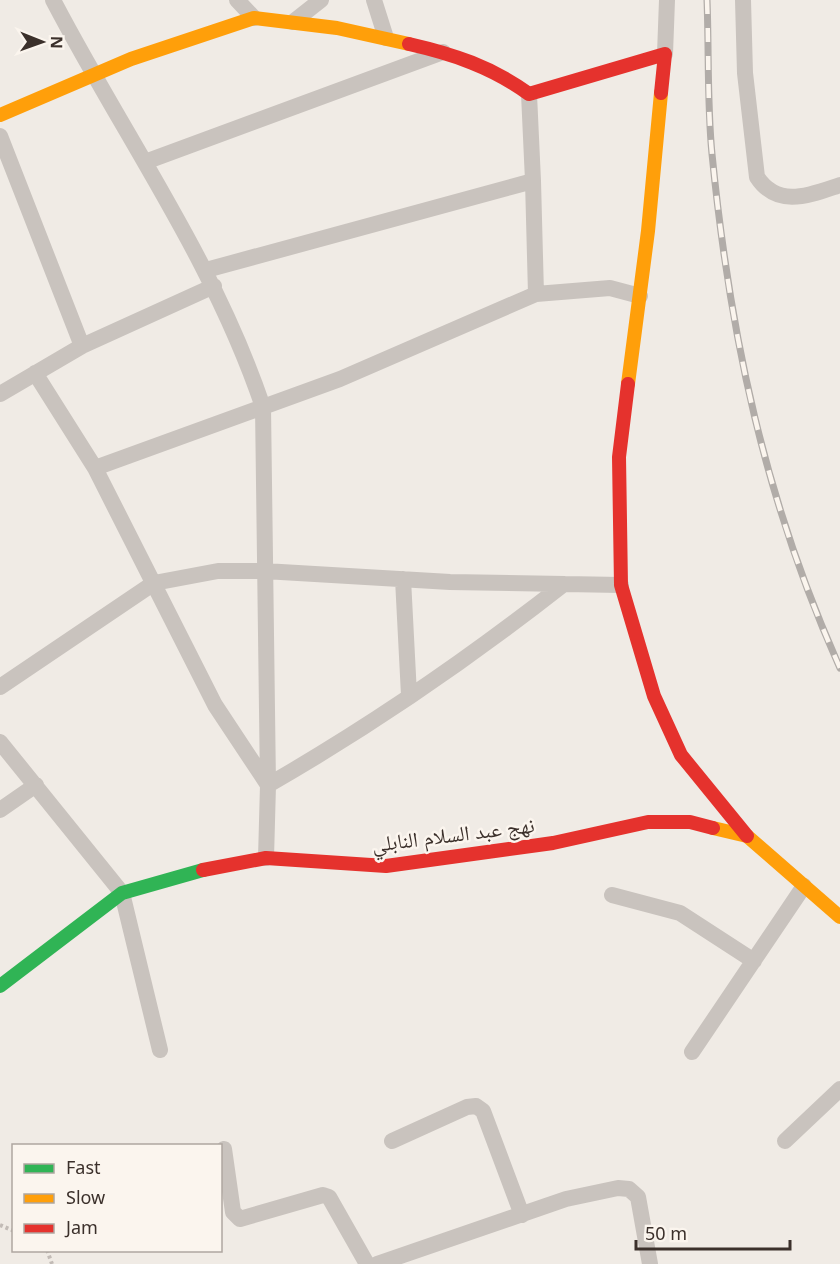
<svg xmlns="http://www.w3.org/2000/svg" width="840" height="1264" viewBox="0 0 840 1264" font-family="'Noto Sans','Noto Naskh Arabic',sans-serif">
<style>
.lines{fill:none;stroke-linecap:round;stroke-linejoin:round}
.path{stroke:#c2bbb6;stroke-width:4;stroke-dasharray:3 3;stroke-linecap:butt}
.street{stroke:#c9c3be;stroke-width:16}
.fast{stroke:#30b455;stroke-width:14}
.slow{stroke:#ff9f0a;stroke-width:14}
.jam{stroke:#e5322d;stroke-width:14}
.rail-casing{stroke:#b1aca8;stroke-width:7}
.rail{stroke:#fbf5ee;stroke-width:4.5;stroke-dasharray:14;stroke-linecap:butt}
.labels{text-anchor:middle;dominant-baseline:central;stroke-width:5;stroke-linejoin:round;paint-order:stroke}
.street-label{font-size:21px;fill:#3b302b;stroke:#fbf5ee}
</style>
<rect width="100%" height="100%" fill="#f0ebe5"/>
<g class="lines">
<path class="path" d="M0,1225L14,1231
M47,1250L52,1264"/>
<path class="street" d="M53,0C125,138 213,259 263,407L268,785L266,858
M237,0L254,18
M374,0L386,38
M743,0L745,73L757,177C778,209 810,195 840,185
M293,22L321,0
M665,54L667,0
M0,136L82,346
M145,162L443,52
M533,181L536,294L610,288L640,296
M206,270L533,181L529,94
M35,373L95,468L215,705L268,785C371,726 471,657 564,584
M0,394L82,346L214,286
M95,468L340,379L536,294
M403,579L409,695
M0,687L154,583L218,571H264L450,582L621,585
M0,742L122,893L160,1050
M0,810L36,785
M612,895L680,913L754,961
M692,1052L804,886
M392,1141L467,1107L476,1106L483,1111L522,1215
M785,1141L840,1089
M224,1149L233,1212L240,1219L323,1195L329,1197L367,1264
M377,1264L566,1199L618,1188L629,1189L638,1197L650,1264"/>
<path class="fast" d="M0,986L122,893L203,870"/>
<path class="slow" d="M0,115L131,59L254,18L337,28L409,44
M628,384L648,231L661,93
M713,828L747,836L840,917"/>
<path class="jam" d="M409,44C453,54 492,67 529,94L665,54L661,93
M628,384L619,457L621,585L654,696L681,755L747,836
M203,870L266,858L386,866L553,843L648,822H690L713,828"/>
<defs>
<path id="rail" d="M707,0C709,51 707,103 712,154C730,336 765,501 840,668"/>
</defs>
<use href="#rail" class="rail-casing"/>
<use href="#rail" class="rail"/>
</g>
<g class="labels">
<g class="street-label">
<text transform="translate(453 834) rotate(-7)">نهج عبد السلام النابلي</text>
</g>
</g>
<rect x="12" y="1144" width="210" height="108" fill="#fbf5ee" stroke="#aea6a0" stroke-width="1.5"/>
<rect x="24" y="1164" width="30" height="9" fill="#30b455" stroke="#aea6a0" stroke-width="1.5"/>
<text x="66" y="1174" font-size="18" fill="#3b302b">Fast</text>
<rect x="24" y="1194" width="30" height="9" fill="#ff9f0a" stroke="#aea6a0" stroke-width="1.5"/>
<text x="66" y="1204" font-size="18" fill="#3b302b">Slow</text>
<rect x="24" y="1224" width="30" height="9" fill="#e5322d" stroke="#aea6a0" stroke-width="1.5"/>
<text x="66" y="1234" font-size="18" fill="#3b302b">Jam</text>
<g transform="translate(42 42) rotate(91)" stroke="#fbf5ee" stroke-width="4.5" paint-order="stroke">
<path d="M0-4.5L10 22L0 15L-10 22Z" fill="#3b302b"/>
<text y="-9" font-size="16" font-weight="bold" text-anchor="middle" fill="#3b302b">N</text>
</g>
<path d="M636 1240v9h154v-9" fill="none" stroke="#3b302b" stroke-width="3"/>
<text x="645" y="1240" font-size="18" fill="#3b302b" stroke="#fbf5ee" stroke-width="4.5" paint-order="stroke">50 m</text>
</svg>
